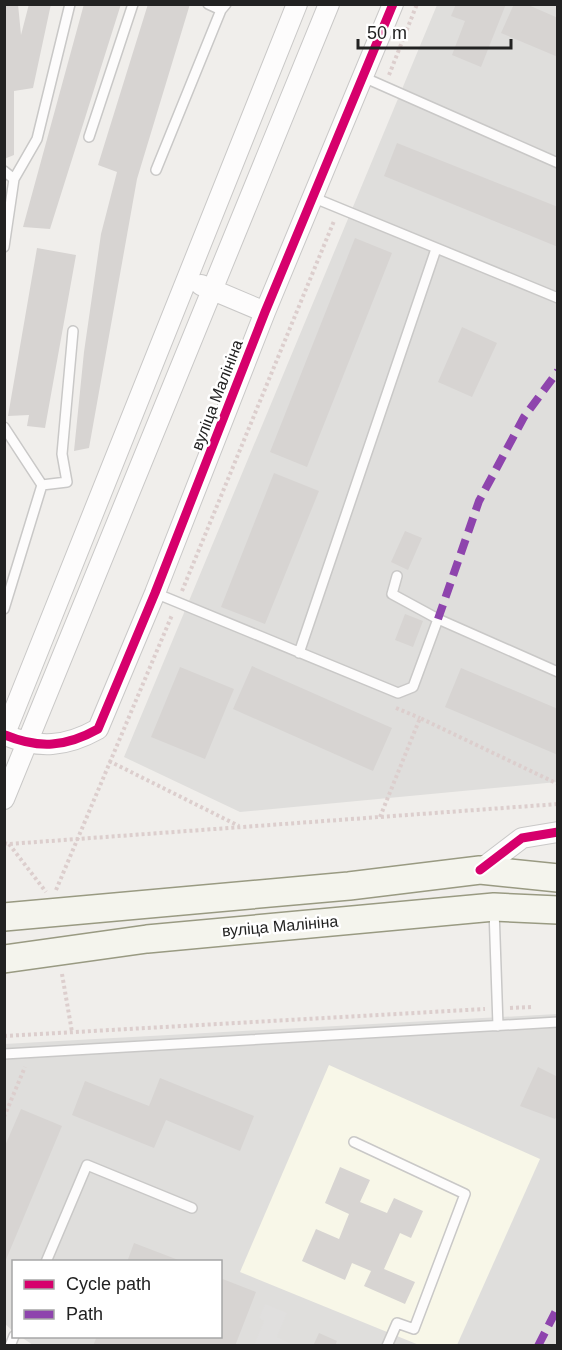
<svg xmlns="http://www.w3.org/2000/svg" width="562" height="1350" viewBox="0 0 562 1350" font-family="Helvetica,sans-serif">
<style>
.residential{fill:#dfdedc}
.education{fill:#f8f7e8}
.parking{fill:#e0dfde}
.building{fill:#d7d4d2}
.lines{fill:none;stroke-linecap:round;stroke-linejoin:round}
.lane-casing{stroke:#c9c8c7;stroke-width:12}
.street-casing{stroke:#c9c8c7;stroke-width:22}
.secondary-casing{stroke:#999a82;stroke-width:30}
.path{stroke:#dccecd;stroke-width:4;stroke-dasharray:3 3;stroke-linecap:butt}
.lane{stroke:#fdfcfc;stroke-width:9}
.street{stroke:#fdfcfc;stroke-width:20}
.secondary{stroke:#f4f4ed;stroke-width:27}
.quiet{stroke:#8e44ad;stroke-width:8;stroke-dasharray:15 8;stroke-linecap:butt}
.cycleway-casing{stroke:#fff;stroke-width:13}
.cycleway{stroke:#d6006c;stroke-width:9}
.labels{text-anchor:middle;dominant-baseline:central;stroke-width:5;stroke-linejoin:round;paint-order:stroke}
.street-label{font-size:16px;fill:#222;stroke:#fff}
</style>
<rect width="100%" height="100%" fill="#f0eeeb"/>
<path class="residential" d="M437,5H557V782L240,812L124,757Z
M557,1014V1345H33L21,1337L220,1336V1262H14L13,1331L5,1324L4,1044Z"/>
<path class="education" d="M329,1065L540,1159L457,1345H419L240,1272Z"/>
<path class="parking" d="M265,1304L287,1313L277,1337L291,1344V1345H254L264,1321L259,1318Z"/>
<path class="building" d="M4,4H18L21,35L29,4H51L33,88L14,91V155L4,159Z
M84,4H121L50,229L23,227Z
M148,4H190L137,179L89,448L74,451L84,352L101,234L117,172L98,165Z
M456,4H506L481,67L452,55L465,21L451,16Z
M514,4H526L558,18V57L501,33Z
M397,143L558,207V247L384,176Z
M355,238L392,253L307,467L270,452Z
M37,248L76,255L45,428L27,426L29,415L8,416Z
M462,327L497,343L472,397L438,382Z
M274,473L319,491L265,624L221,607Z
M405,531L422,538L408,570L391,562Z
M405,614L423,621L413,647L395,640Z
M252,666L392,728L373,771L233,709Z
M180,667L234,689L205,759L151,737Z
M461,668L558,709V755L445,707Z
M538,1067L558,1077V1114L555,1119L520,1106Z
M160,1078L254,1116L240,1151L166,1120L154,1148L72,1115L85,1081L149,1106Z
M21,1109L62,1126L5,1262L4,1148Z
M340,1167L370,1180L360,1202L387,1213L394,1198L423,1211L411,1238L400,1233L384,1269L415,1282L405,1304L364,1286L371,1271L352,1263L345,1280L302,1261L316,1229L339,1239L349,1214L325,1203Z
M134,1243L181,1261V1262H127Z
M220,1278L256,1292L235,1346H93L97,1336H220Z
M319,1333L337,1341L335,1346H313Z"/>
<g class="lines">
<defs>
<path id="lane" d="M208,4L221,10
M363,77L558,163
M89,137L133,4
M156,170L221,10L226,4
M4,171L14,179
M312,197L558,298
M4,247L14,179L37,139L70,4
M4,427L42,485L4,609
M42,485L67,482L62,454L73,331
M397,576L392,594L438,619
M155,593L398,693L413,687L438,619L558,672
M299,653L436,249
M494,909L498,1026
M4,1054L558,1022
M354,1142L465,1194L414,1329L397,1323L387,1346
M46,1262L87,1165L192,1208
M10,1346L14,1336"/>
<path id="street" d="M201,285L265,312
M5,735C39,749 66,747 98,729L155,593L265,312L393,4
M4,736L297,4
M4,799L329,4
M480,870L522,838L558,832"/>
<path id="secondary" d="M4,917L349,886L480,870L558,878
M4,959L147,939L494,907L558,910"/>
</defs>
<use href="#lane" class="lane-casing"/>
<use href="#street" class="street-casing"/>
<use href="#secondary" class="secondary-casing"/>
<path class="path" d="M389,75L417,4
M182,591L334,221
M396,708L420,718
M109,761L239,826
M380,817L420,718L558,784
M4,843L9,844L558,804
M9,844L46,892
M56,890L172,615
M62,974L72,1032
M510,1008L533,1007
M4,1036L485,1009
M4,1117L25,1067"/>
<use href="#lane" class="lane"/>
<use href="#street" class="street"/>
<use href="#secondary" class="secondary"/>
<path class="quiet" d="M438,619L479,501L524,417L558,371
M538,1346L558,1307"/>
<defs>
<path id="cycleway" d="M5,735C39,749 66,747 98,729L155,593L265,312L393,4
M480,870L522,838L558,832"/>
</defs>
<use href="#cycleway" class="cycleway-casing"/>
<use href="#cycleway" class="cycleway"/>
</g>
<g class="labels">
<g class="street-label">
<text transform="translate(217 395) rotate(-69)">вуліца Малініна</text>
<text transform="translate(280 926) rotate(-5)">вуліца Малініна</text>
</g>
</g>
<rect width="562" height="1350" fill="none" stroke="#222222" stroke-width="12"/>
<rect x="12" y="1260" width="210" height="78" fill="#ffffff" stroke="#a7a7a7" stroke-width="1.5"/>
<rect x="24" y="1280" width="30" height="9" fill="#d6006c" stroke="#a7a7a7" stroke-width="1.5"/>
<text x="66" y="1290" font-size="18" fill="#222222">Cycle path</text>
<rect x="24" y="1310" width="30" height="9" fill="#8e44ad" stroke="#a7a7a7" stroke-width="1.5"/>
<text x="66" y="1320" font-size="18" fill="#222222">Path</text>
<path d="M358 39v9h153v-9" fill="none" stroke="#222222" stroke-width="3"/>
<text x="367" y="39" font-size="18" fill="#222222" stroke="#ffffff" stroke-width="4.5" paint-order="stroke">50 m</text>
</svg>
